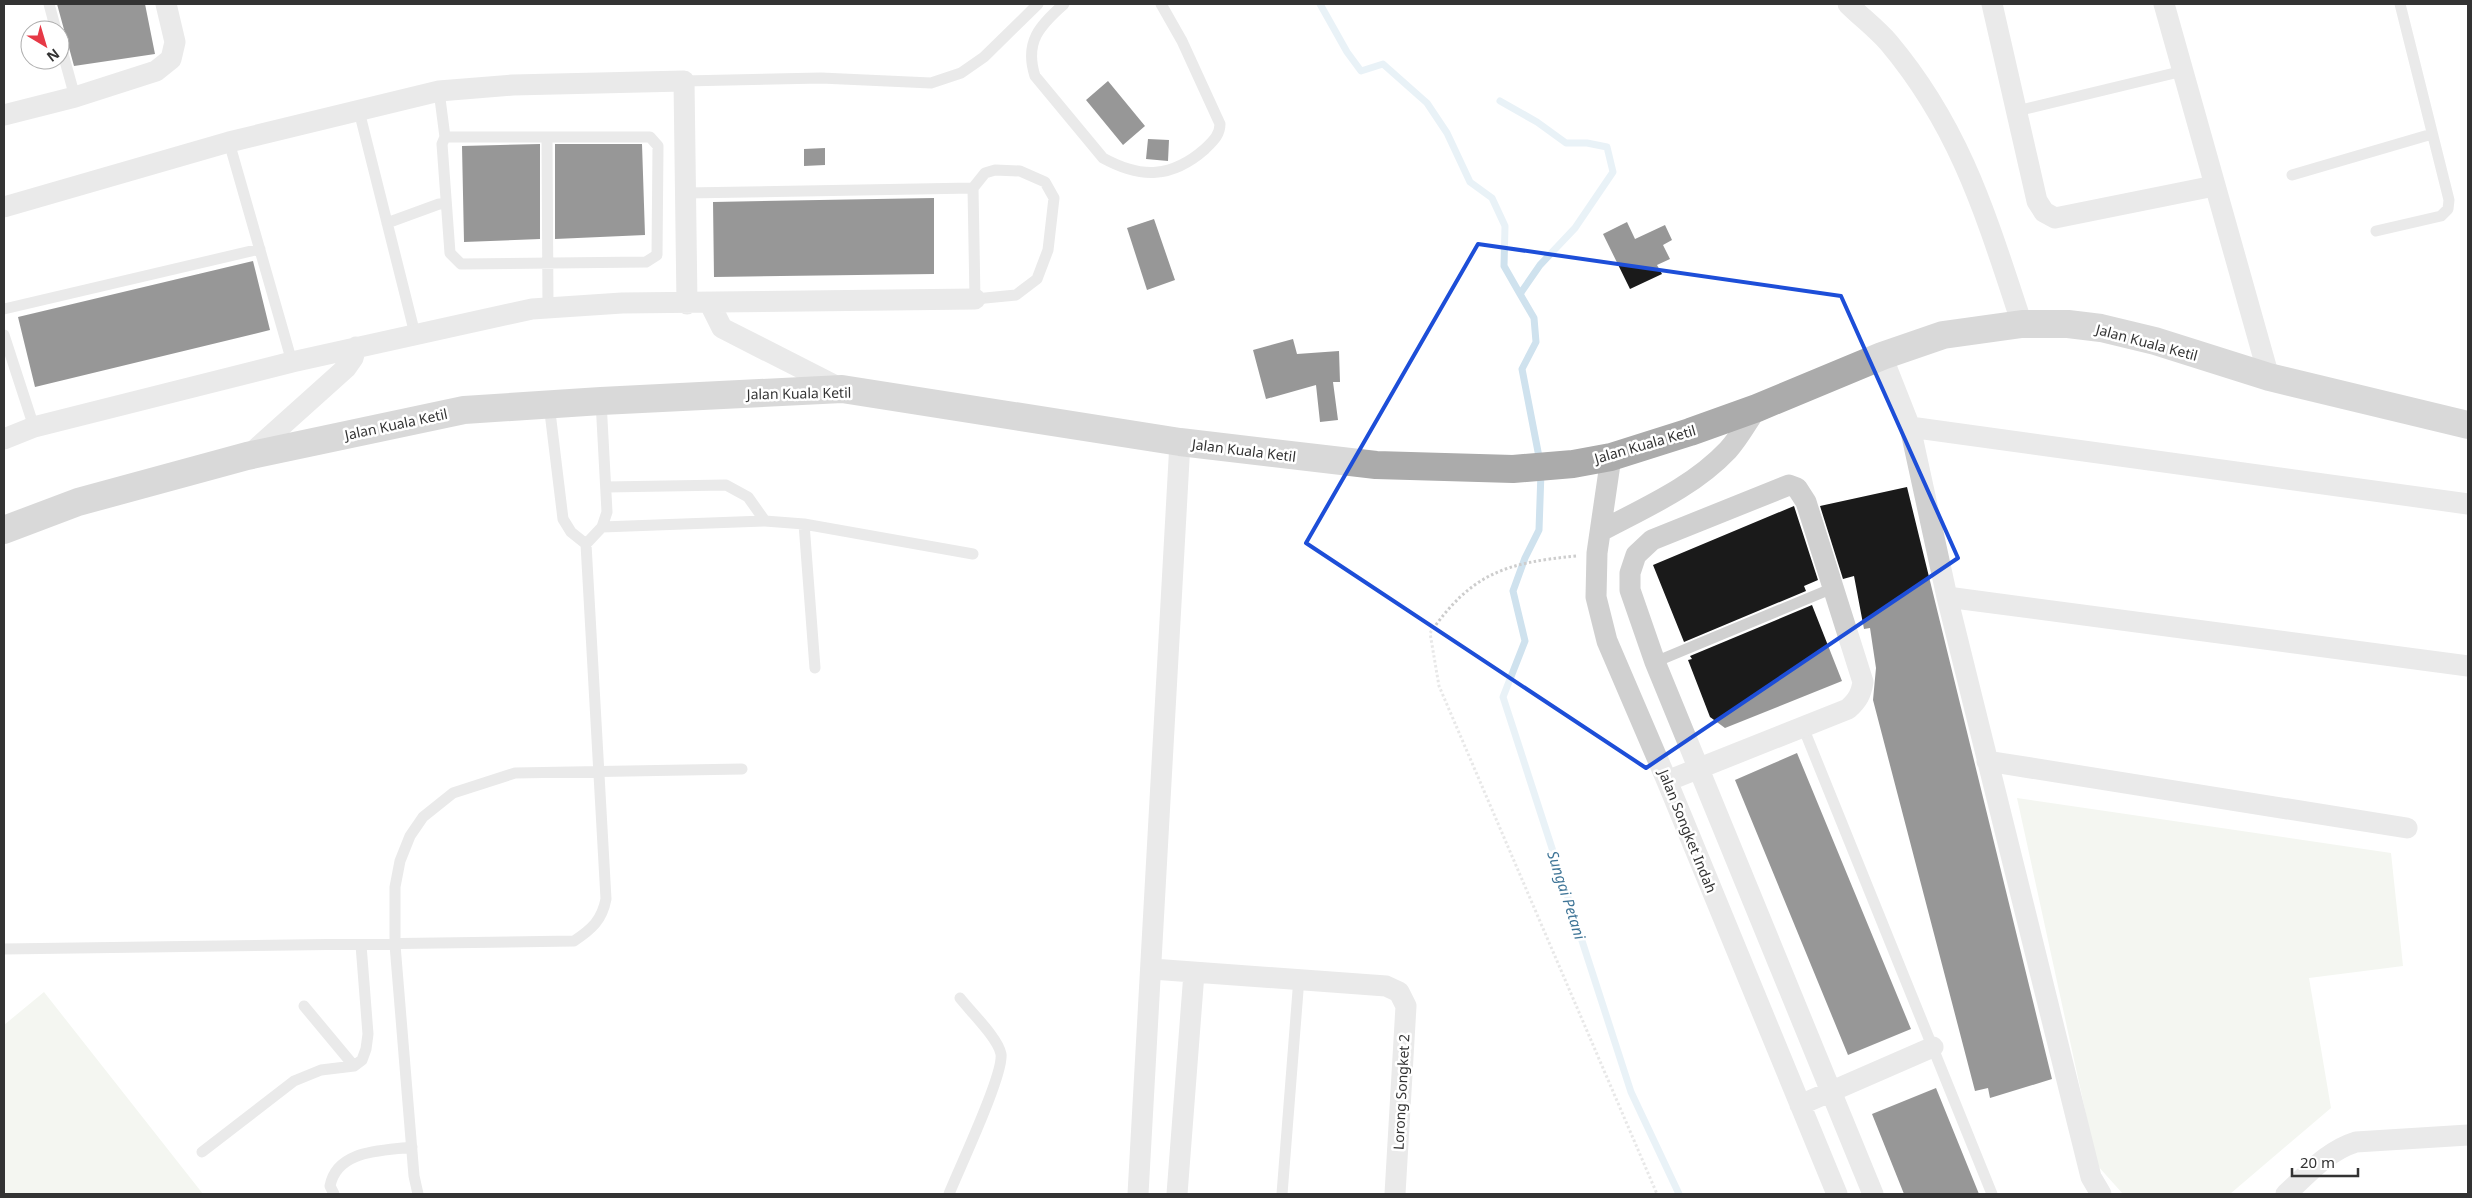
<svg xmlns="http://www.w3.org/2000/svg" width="2472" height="1198" viewBox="0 0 2472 1198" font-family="'Noto Sans',sans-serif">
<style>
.green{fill:#e6ecdf}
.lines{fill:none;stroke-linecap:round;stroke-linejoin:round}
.stream{stroke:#cfe2ee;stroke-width:7}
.building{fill:#1a1a1a}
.path{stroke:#cdcdcd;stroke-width:3;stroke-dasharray:2.5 2.5;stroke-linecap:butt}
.service{stroke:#d0d0d0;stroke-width:11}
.minor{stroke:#d0d0d0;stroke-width:21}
.primary{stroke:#ababab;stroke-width:28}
.marked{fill:none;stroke:#1d4ed8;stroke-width:4;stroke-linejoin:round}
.labels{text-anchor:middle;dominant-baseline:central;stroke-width:5;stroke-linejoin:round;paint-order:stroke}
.street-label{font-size:14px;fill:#333;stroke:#fff}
.water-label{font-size:15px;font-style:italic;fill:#3f7597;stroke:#fff}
</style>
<rect width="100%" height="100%" fill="#fff"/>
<path class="green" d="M2017,798L2391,853L2403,966L2309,978L2331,1108L2230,1194H2123L2097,1165Z
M44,992L203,1194H4V1025Z"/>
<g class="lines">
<path class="stream" d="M1320,4L1347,52L1361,71L1383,64L1427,103L1447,133L1470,182L1492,198L1505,226L1504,266L1520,294
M1500,101L1537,122L1566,143H1587L1607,147L1613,172L1575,228L1540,265L1520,294L1534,318L1536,342L1522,369L1540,462
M1541,472L1539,530L1525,558L1513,591L1525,641L1503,697L1631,1092L1679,1194"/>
</g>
<path class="building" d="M57,4H145L155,54L74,66Z
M1108,81L1145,126L1123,145L1086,100Z
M1148,139L1169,140L1168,161L1146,159Z
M540,144V239L464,242L462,146Z
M555,144H642L645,235L555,239Z
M825,148V165L804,166V149Z
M934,198V274L714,277L713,202Z
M1154,219L1175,280L1147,290L1127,228Z
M1627,222L1635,239L1665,225L1672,240L1663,245L1670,259L1657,265L1662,274L1630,289L1603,234Z
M253,261L270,330L35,387L18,317Z
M1293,339L1297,354L1339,351L1340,382H1333L1338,420L1320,422L1316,385L1266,399L1253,350Z
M1907,487L2052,1079L1990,1098L1988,1088L1975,1091L1873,700L1876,668L1870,628L1864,629L1854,576L1843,579L1820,506Z
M1794,506L1818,580L1804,586L1806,591L1684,642L1653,565Z
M1812,605L1842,681L1725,728L1710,717L1688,660L1692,659L1690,656Z
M1797,753L1911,1029L1848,1055L1735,780Z
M1936,1088L1979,1194H1904L1872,1114Z"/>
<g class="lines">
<path class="path" d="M1576,556C1505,563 1472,573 1430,633L1439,686L1657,1194"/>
<path class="service" d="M49,4L56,30
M1064,4C1040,25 1024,42 1035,76L1103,158C1141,179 1172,178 1205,149C1213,141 1220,135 1220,124L1182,41L1161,4
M60,43L75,97
M684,81L821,78L931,83L961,73L984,57L1038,4
M439,91L445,137
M359,111L415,334
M2017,111L2183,71
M445,137H650L658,146L657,255L646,262L461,264L450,253L442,144Z
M547,137L548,308
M229,142L292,362
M2292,175L2432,134
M685,193L973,188L975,299L1016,295L1037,279L1048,250L1054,198L1045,182L1020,171L995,170L985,173L973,188
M387,223L439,204H446
M2376,231L2441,216L2448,209L2449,200L2400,4
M4,309L260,249
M4,335L34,427
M549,404L563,519L571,532L586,544
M606,487L726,485L748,497L765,521
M804,524L815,668
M602,527L765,521L804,524L973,554
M1655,662L1833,588
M1803,727L1992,1194
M4,949L574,941C592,929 602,920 606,899L586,544L602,527L607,512L601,401
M304,1006L354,1066
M202,1152L294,1081L321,1070L354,1066L362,1060L366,1049L368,1034L361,945
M334,1194L330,1186C337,1149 383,1151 412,1147
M418,1194L414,1176L395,945V887L400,861L410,836L423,817L453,793L515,773L742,769
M949,1194C959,1169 1004,1074 1001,1054C998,1038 970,1011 960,998
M1282,1194L1299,978"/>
<path class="minor" d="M1848,4C1861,17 1877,29 1889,43C1962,130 1987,219 2022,324
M1992,4L2037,201L2044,212L2055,218L2214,186
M2164,4L2269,377
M4,115L75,97L156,71L171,59L175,42L166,4
M4,207L229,142L439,91L513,85L684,81L687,304
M710,304L722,328L842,389
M1882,356L1910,427L1947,597L2091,1177L2101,1194
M1910,427L2468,504
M4,439L34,427L292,362L532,309L622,303L975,299
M248,456L346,368L353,358L356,347
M1611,457L1597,553L1596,597L1607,641L1667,781L1837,1194
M1601,531C1646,507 1693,487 1728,450C1739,438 1748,421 1757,408
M1947,597L2468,666
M1987,761L2407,828
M1667,781L1848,709C1858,700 1861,694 1863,682L1806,502L1797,488L1789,485L1652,540L1636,555L1630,573V590L1655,662L1873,1194
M1152,969L1386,986L1399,992L1406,1006L1395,1194
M1800,1105L1933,1047
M1138,1194L1180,442
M1177,1194L1194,973
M2286,1194C2308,1174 2327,1151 2356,1142L2468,1135"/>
<path class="primary" d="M4,530L78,502L247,456L464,410L601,401L842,389L1180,442L1376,465L1513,469L1573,464L1611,457L1690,432L1757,408L1882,356L1943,335L2022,324H2068L2101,328L2155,341L2269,377L2468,425"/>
</g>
<path d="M0 0H2472V1198H0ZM1478,244L1841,296L1958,558L1646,768L1306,543Z" fill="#fff" fill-opacity=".55" fill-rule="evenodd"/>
<path class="marked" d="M1478,244L1841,296L1958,558L1646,768L1306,543Z"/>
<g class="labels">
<g class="street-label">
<text transform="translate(2147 342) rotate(15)">Jalan Kuala Ketil</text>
<text transform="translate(799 393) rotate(-1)">Jalan Kuala Ketil</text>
<text transform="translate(396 424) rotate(-12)">Jalan Kuala Ketil</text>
<text transform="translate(1645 444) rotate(-16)">Jalan Kuala Ketil</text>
<text transform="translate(1244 450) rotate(7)">Jalan Kuala Ketil</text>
<text transform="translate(1688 831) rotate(68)">Jalan Songket Indah</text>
<text transform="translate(1401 1092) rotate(-87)">Lorong Songket 2</text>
</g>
<g class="water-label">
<text transform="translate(1567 895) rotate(72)">Sungai Petani</text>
</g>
</g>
<rect width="2472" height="1198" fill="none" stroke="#333333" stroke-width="10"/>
<g transform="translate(45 45) rotate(142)"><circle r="24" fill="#ffffff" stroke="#adadad"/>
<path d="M0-4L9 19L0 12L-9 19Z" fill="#e63946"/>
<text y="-8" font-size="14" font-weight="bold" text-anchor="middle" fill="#333333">N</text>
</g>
<path d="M2292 1168v8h66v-8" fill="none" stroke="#333333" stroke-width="2.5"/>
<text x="2300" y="1168" font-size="15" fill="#333333" stroke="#ffffff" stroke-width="4" paint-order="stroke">20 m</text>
</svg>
